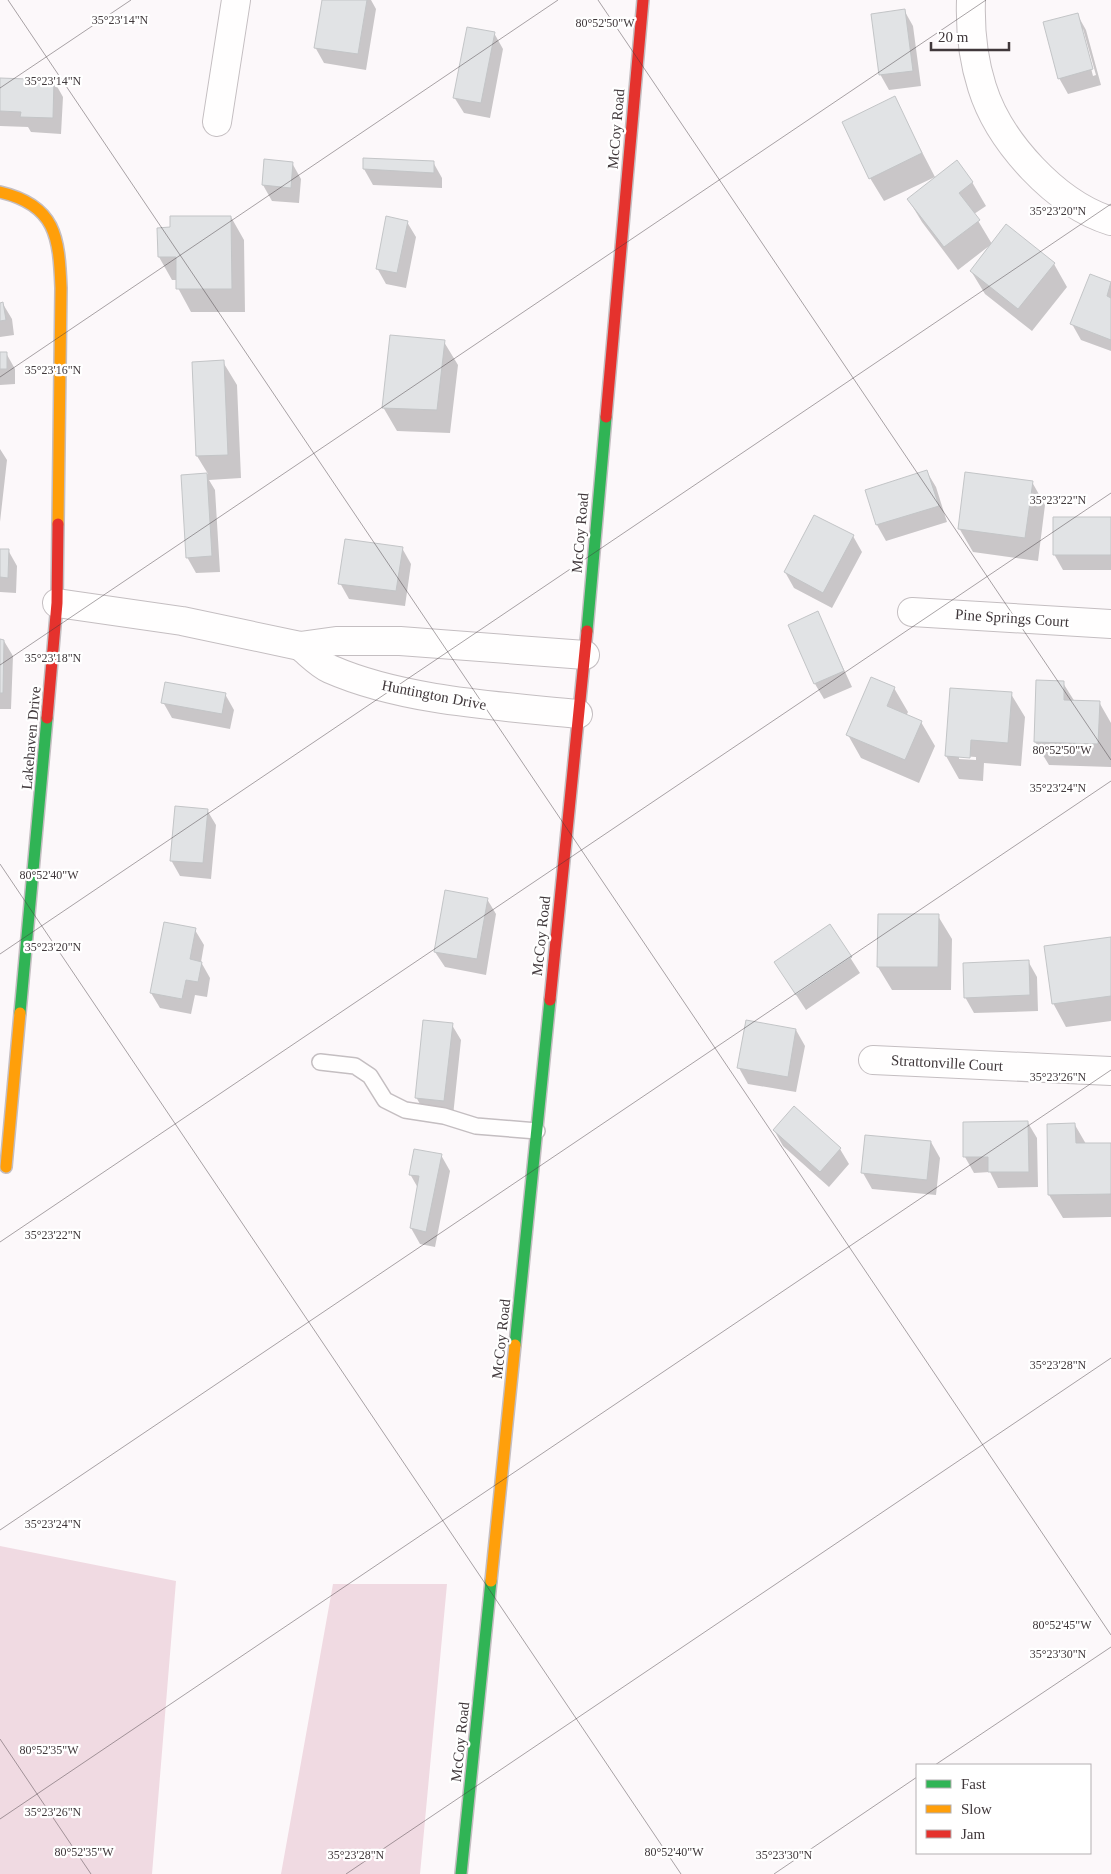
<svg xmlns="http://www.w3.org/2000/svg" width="1111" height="1874" viewBox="0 0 1111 1874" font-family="Georgia,serif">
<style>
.green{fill:#f0dae2}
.shadow{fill:#0003;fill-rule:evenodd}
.building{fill:#e1e3e5;stroke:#c3c5c7}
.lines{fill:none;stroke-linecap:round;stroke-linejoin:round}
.lane-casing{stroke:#c4bec1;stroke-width:18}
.street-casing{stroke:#c4bec1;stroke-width:30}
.fast-casing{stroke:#c4bec1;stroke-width:14}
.slow-casing{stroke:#c4bec1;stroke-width:14}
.jam-casing{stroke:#c4bec1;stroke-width:14}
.lane{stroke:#fffefe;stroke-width:15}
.street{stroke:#fffefe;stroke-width:28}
.fast{stroke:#30b455;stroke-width:11}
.slow{stroke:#ff9f0a;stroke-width:11}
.jam{stroke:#e5322d;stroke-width:11}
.ticks{fill:none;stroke:#40383b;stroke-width:1;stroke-opacity:0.45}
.labels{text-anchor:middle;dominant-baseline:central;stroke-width:4.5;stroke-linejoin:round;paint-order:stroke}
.street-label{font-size:15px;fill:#40383b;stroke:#fff}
.ticks-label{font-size:12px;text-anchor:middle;fill:#40383b;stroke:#fff;stroke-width:4.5;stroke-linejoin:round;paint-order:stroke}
</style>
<rect width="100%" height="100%" fill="#fcf8fa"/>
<path class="green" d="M0,1546L176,1581L152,1874H0Z
M333,1584H447L420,1874H281Z"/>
<path class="shadow" d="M323,0H371L376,9L366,70L324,63L315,47Z
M904,10L913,26L921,86L889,90L880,74Z
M1077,14L1086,30L1101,85L1068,94L1059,78ZM1081,29H1083L1096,75L1093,76Z
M494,33L503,49L490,118L464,113L454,97Z
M0,79L54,81L63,97L61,134L31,132L28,127L0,126Z
M894,98L935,177L884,201L870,178Z
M364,159L433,162L442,178V188L373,185L364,169Z
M266,161L292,163L301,179L299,203L272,201L263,185Z
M972,182L986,206L974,214L992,244L1054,264L1067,287L1032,331L985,294L971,271L989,246L958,270L922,222L908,199Z
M231,217L244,240L245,312H191L178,288V280H172L159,257L171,229Z
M407,222L416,237L406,288L386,284L377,268Z
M1091,276L1111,283V351L1081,340L1072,324Z
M0,304H3L12,319L14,335L0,337Z
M444,342L458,365L450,433L397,431L383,407Z
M0,353H6L15,369V384L0,385Z
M223,362L237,385L241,478L209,480L215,490L220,572L196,573L187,557L182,476L208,474L197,456L193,363Z
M0,449L7,460L0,522Z
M927,472L936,487L947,522L886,541L877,525L866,491Z
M1032,482L1045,505L1038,561L973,552L959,528Z
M1111,519V570H1063L1054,554Z
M853,536L862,552L832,608L794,588L785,572Z
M402,548L411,564L405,606L349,599L340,583Z
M0,550H8L17,566L16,593L0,592Z
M818,613L852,687L824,699L815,684Z
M0,641H4L13,656L11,709H0Z
M1063,683L1075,702H1099L1111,723V767L1049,765L1035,742Z
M894,688L908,712L906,716L921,722L935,746L919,783L861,758L848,735Z
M225,694L234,710L230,729L172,718L163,702Z
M1011,694L1025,717L1021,766L984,763L983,781L959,779L946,756ZM959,756L976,757V760L959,759Z
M207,810L216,825L211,879L180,876L171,860Z
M487,899L496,914L486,975L445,967L435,952Z
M938,916L952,939L951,990H892L878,967Z
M830,926L860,973L806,1010L785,978Z
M195,930L204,945L201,962L210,978L207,997L195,995L191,1014L160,1008L151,993Z
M1111,938V1021L1066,1027L1053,1003Z
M1028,961L1037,977L1038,1011L974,1013L965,997Z
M452,1025L461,1040L453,1116L425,1113L416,1097Z
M796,1030L805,1046L796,1092L748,1084L739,1068Z
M1028,1123L1037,1138L1038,1187L998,1188L990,1172L974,1173L965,1157L964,1124Z
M1075,1125L1086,1144L1111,1145V1217L1063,1218L1049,1195Z
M774,1130L840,1149L849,1164L829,1187L783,1146Z
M931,1142L940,1158L936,1195L872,1189L863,1173Z
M441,1155L450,1171L435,1247L420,1244L411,1228L418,1188L410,1174Z"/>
<path class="building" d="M322,0H367L358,54L314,48Z
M905,9L913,71L879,75L871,14Z
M1078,13L1093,69L1058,79L1043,22Z
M467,27L495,32L481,103L453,98Z
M0,78L54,80L53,118L20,117L21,112L0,111Z
M895,96L922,153L869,179L842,122Z
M363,158L434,161V173L363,169Z
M264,159L293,162L291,188L262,185Z
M957,160L973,182L959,193L980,220L944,247L907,199Z
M170,216H231L232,289H176V257H158L157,228L170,227Z
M386,216L408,221L397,273L376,269Z
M1006,224L1055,263L1018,309L970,271Z
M1090,274L1111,282L1107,296L1111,298V340L1070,324Z
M3,302L6,320L0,321V303Z
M390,335L445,340L437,410L382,408Z
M0,352H7V369H0Z
M224,360L228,455L196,456L192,362Z
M927,470L939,506L876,525L865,490Z
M965,472L1033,481L1025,538L958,529Z
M207,473L212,556L186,558L181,475Z
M814,515L854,535L823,593L784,572Z
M1053,517H1111V555H1053Z
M345,539L403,547L396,591L338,584Z
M0,549H9L8,578L0,577Z
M818,611L844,671L814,684L788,625Z
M0,639L4,640L3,693H0Z
M871,677L895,687L887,706L922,721L905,760L846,735Z
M1036,680L1064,681V700L1100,701L1098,744L1034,742Z
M165,682L226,693L222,714L161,703Z
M950,688L1012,692L1008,743L971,740L970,758L945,756Z
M175,806L208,809L203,863L170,861Z
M445,890L488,898L477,959L434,952Z
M878,914H939L938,967H877Z
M164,922L196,928L190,959L202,962L198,982L186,980L182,999L150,993Z
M830,924L852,957L796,995L774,962Z
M1111,937V996L1052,1004L1044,946Z
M1029,960L1030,995L964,998L963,963Z
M423,1020L453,1023L444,1101L415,1098Z
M746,1020L796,1029L788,1077L737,1068Z
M794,1106L841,1148L820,1172L773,1130Z
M1028,1121L1029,1172H988V1157H963V1122Z
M1075,1123L1076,1143H1111V1194L1048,1195L1047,1124Z
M865,1135L931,1141L927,1180L861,1173Z
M414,1149L442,1154L426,1232L410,1228L419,1176L409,1175Z"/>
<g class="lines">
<defs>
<path id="lane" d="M320,1062L355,1066L370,1076L385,1100L405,1110L444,1116L476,1126L537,1131"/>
<path id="street" d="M971,0C970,29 973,59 982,87C999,142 1056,204 1111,221
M217,122L236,0
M57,603L182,621L300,646L336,641H400L585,655
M912,612L1111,624
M300,646C309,653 319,664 330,669C403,701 499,706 578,714
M873,1060L1111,1071"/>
<path id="fast" d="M587,631L606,417
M20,1013L47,718
M515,1345L550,1000
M461,1874L491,1581"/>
<path id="slow" d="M0,192C56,205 59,237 61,288L58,524
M6,1167L20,1013
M491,1581L515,1345"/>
<path id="jam" d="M606,417L643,0
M47,718L57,603L58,524
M550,1000L587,631"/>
</defs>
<use href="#lane" class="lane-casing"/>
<use href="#street" class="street-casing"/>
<use href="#fast" class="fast-casing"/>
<use href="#slow" class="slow-casing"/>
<use href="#jam" class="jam-casing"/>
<use href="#lane" class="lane"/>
<use href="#street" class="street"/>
<use href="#fast" class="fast"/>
<use href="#slow" class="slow"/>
<use href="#jam" class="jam"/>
</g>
<path class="ticks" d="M8,0L1111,1635M598,0L1111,760M0,88L131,0M0,377L558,0M0,665L986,0M0,864L681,1874M0,954L1111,204M0,1242L1111,493M0,1530L1111,781M0,1739L91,1874M935,1765L1111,1647M0,1819L1111,1070M346,1874L1111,1358M774,1874L917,1777"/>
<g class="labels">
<g class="street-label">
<text transform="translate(616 129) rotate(-85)">McCoy Road</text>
<text transform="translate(580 533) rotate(-85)">McCoy Road</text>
<text transform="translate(1012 618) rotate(4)">Pine Springs Court</text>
<text transform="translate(434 695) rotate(11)">Huntington Drive</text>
<text transform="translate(31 738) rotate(-85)">Lakehaven Drive</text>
<text transform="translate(541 936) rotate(-84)">McCoy Road</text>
<text transform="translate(947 1063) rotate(3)">Strattonville Court</text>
<text transform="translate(501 1339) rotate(-84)">McCoy Road</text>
<text transform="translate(460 1742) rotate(-84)">McCoy Road</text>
</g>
</g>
<g class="ticks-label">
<text x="120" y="24">35°23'14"N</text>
<text x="605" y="27">80°52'50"W</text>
<text x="53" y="85">35°23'14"N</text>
<text x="1058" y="215">35°23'20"N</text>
<text x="53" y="374">35°23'16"N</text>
<text x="1058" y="504">35°23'22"N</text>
<text x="53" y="662">35°23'18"N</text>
<text x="1062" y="754">80°52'50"W</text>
<text x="1058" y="792">35°23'24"N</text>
<text x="49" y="879">80°52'40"W</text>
<text x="53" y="951">35°23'20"N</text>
<text x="1058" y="1081">35°23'26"N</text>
<text x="53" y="1239">35°23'22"N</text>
<text x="1058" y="1369">35°23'28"N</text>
<text x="53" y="1528">35°23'24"N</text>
<text x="1062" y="1629">80°52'45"W</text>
<text x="1058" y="1658">35°23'30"N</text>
<text x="49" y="1754">80°52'35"W</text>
<text x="53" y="1816">35°23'26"N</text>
<text x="84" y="1856">80°52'35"W</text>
<text x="674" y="1856">80°52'40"W</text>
<text x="356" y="1859">35°23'28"N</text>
<text x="784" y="1859">35°23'30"N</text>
</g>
<rect x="916" y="1764" width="175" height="90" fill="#ffffff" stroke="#b3afb1"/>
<rect x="926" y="1780" width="25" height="8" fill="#30b455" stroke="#b3afb1"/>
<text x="961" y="1789" font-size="15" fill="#40383b">Fast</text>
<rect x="926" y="1805" width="25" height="8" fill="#ff9f0a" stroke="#b3afb1"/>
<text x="961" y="1814" font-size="15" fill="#40383b">Slow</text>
<rect x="926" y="1830" width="25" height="8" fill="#e5322d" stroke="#b3afb1"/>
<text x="961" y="1839" font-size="15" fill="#40383b">Jam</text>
<path d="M931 42v8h78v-8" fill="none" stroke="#40383b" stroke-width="2.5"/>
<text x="938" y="42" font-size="15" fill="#40383b" stroke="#ffffff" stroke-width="4" paint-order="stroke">20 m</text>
</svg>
